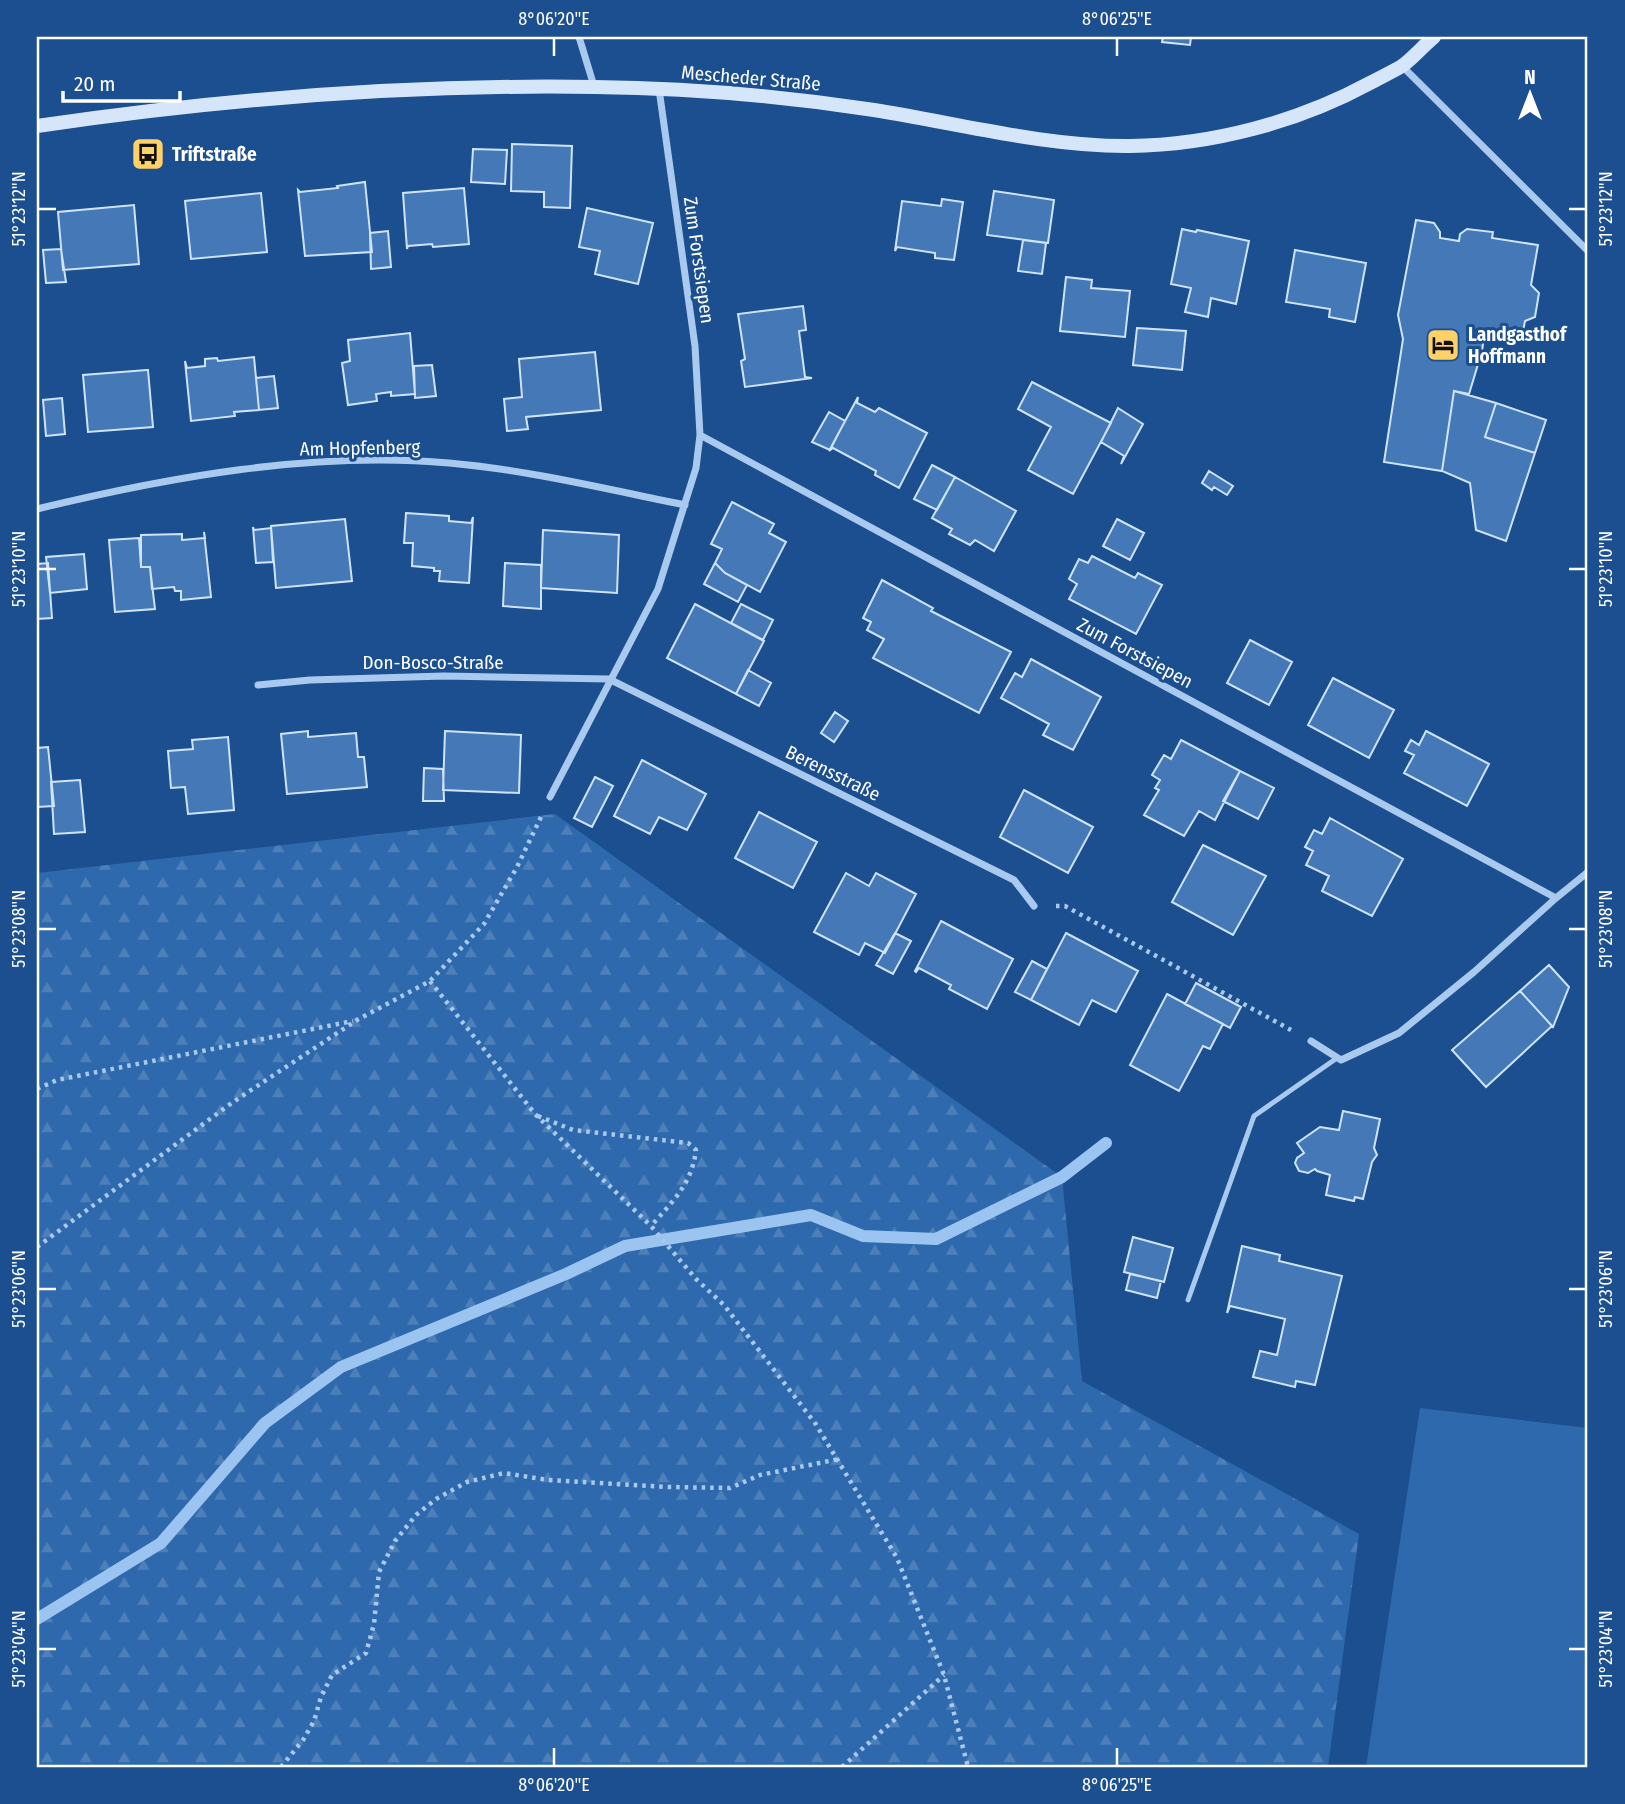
<svg xmlns="http://www.w3.org/2000/svg" width="1625" height="1804" viewBox="0 0 1625 1804" font-family="'Fira Sans Condensed',sans-serif">
<style>
.grass{fill:#2e69ad}
.forest{fill:url(#forest-firs)}
.lines{fill:none;stroke-linecap:round;stroke-linejoin:round}
.stream{stroke:#9cc4f0;stroke-width:12}
.building{fill:#4478b7;stroke:#cfe3fa;stroke-width:2}
.path{stroke:#a9c9ee;stroke-width:4.5;stroke-dasharray:3.5 5;stroke-linecap:butt}
.lane{stroke:#a9c9ee;stroke-width:5}
.street{stroke:#a9c9ee;stroke-width:7}
.secondary{stroke:#d6e6fa;stroke-width:14}
.ticks{fill:none;stroke:#fff;stroke-width:2.5}
.labels{text-anchor:middle;dominant-baseline:central;stroke-width:6;stroke-linejoin:round;paint-order:stroke}
.street-label{font-size:19px;fill:#fff;stroke:#1b4f8f}
.poi-label{font-size:19px;font-weight:bold;fill:#fff;stroke:#1b4f8f;text-anchor:start}
.neatline{fill:none;stroke:#fff;stroke-width:2.5}
.ticks-label{font-size:18px;text-anchor:middle;fill:#fff}
</style>
<defs>
<pattern id="forest-firs" width="22" height="20" patternUnits="userSpaceOnUse" patternTransform="scale(1.75)"><rect width="22" height="20" fill="#2e69ad"/><path d="M5 1l3.5 6h-7zM16 11l3.5 6h-7z" fill="#4d80b9"/></pattern>
</defs>
<rect width="100%" height="100%" fill="#1b4f8f"/>
<path class="grass" d="M1420,1408L1588,1428V1767H1366Z"/>
<path class="forest" d="M555,814L1062,1177L1082,1381L1359,1534L1328,1767H37V873Z"/>
<g class="lines">
<path class="stream" d="M37,1619L161,1543L265,1423L341,1367L566,1274L625,1246L811,1215L863,1236L936,1239L1062,1177L1106,1143"/>
</g>
<path class="building" d="M1163,37H1191L1190,45L1162,42Z
M512,144L572,146L570,208L544,207V192L511,191Z
M473,149L507,150L505,184L471,182Z
M365,182L372,252L305,256L298,190L300,192L338,188L337,186Z
M464,188L469,244L433,247L432,244L408,246L407,249L403,193Z
M994,191L1054,200L1048,243L987,235Z
M261,193L267,252L191,259L185,201Z
M942,199L963,202L954,260L935,258V253L897,247L895,251L902,201L941,206Z
M134,205L139,264L63,270L58,212Z
M587,208L653,223L638,284L595,274L600,251L579,247Z
M1416,220L1434,223L1440,232V238L1459,241L1460,234L1467,229L1493,232L1492,238L1538,245L1531,285L1539,293L1535,317L1525,321L1522,336L1485,330L1482,351L1469,394L1454,391L1442,471L1384,462L1403,339L1398,315Z
M1182,229L1196,232L1197,230L1249,241L1236,304L1211,298L1208,317L1185,312L1191,288L1171,284Z
M388,231L391,267L371,269L370,233Z
M1023,240L1046,243L1042,274L1018,271Z
M61,249L66,282L46,283L43,250Z
M1295,250L1366,263L1355,322L1329,317L1330,309L1286,302Z
M1066,277L1092,280L1091,288L1130,291L1125,337L1060,331Z
M803,306L806,330L799,331L805,377L812,378L745,387L741,361L745,359L738,314Z
M1137,328L1186,331L1182,370L1133,365Z
M410,333L415,394L391,396V392L376,394L377,401L348,405L342,363L350,361L348,340Z
M595,352L601,410L526,417L528,429L507,431L504,399L522,397L519,359Z
M254,357L259,410L234,412L235,416L191,421L185,361L187,368L205,366V359L217,358L218,361Z
M432,365L436,396L415,398L414,366Z
M147,370H148L153,427L88,432L83,375Z
M274,376L278,408L259,410L256,378Z
M1032,382L1111,423L1073,494L1028,470L1051,427L1018,409Z
M1454,391L1496,403L1485,437L1535,453L1506,541L1476,530L1470,483L1442,471Z
M858,397L857,403L875,412L879,408L927,433L899,488L875,475L876,471L833,448L829,451Z
M62,398L65,434L46,436L43,400Z
M1496,403L1546,420L1535,453L1485,437Z
M1118,408L1143,424L1121,464L1124,456L1101,442Z
M829,412L845,421L830,450L812,442Z
M932,465L955,477L937,510L914,499Z
M1209,471L1233,486L1227,495L1214,487L1212,490L1202,483Z
M955,477L1016,511L994,551L975,540L970,545L949,534L952,529L932,518Z
M732,502L774,524L769,533L786,542L760,592L725,573L715,563L722,549L711,544Z
M406,513L449,516V521L471,523L473,517L469,583L439,581L440,571H434V568L412,566L413,543H404Z
M345,519L352,581L276,588L271,526Z
M1117,519L1144,533L1130,560L1103,546Z
M253,527L254,530L271,528L273,562L256,563Z
M543,530L619,535L617,593L541,588Z
M204,532L211,597L181,600V591H175L174,587L152,589L150,567H141V535L182,534V540L205,538Z
M139,538L141,567H150L155,609L115,612L109,540Z
M84,554L87,589L50,593L46,557Z
M1092,556L1135,578L1138,573L1162,585L1136,634L1069,599L1077,584L1069,579L1079,559L1088,563Z
M48,563L52,618L37,619V564Z
M505,563L541,565V609L503,606Z
M715,563L725,573L747,585L738,602L704,584Z
M882,580L933,608L931,611L1011,652L979,713L873,658L884,639L867,630L871,622L863,618Z
M695,604L764,641L736,694L667,658Z
M741,604L773,620L763,640L731,623Z
M1250,640L1292,662L1269,705L1227,683Z
M1031,659L1101,697L1073,750L1043,735L1049,724L1001,698L1015,673L1022,677Z
M748,670L771,683L759,706L736,694Z
M1333,678L1394,710L1369,758L1308,725Z
M835,712L848,721L834,742L821,733Z
M308,731V737L356,733L358,757H364L367,787L287,794L281,734Z
M445,731L521,735L519,793L443,790Z
M1426,731L1489,764L1467,806L1404,773L1414,755L1405,751L1411,740L1419,745Z
M228,737L234,810L188,814L185,787L171,788L168,751L193,749L192,740Z
M1181,740L1240,771L1215,820L1199,811L1184,836L1144,815L1159,790L1155,788L1160,780L1152,775L1164,755L1171,759Z
M48,747L54,806L37,807V748Z
M642,760L706,794L687,830L659,817L650,834L614,816Z
M424,768L443,769L444,801H423Z
M1240,771L1274,788L1258,819L1223,801Z
M595,777L613,786L592,827L574,818Z
M80,780L85,832L54,834L51,782Z
M1024,790L1093,827L1068,873L1000,837Z
M759,812L817,842L793,888L735,858Z
M1330,818L1403,859L1372,916L1322,891L1329,876L1306,865L1313,851L1305,847L1314,830L1322,834Z
M1203,845L1266,876L1233,935L1172,902Z
M846,873L869,886L876,873L916,894L885,953L865,943L859,955L814,932Z
M941,921L1013,959L987,1009L949,989L951,985L919,968L916,972L915,971Z
M895,933L911,941L893,974L876,965Z
M1066,933L1138,971L1116,1012L1092,1000L1079,1025L1031,1000Z
M1032,961L1047,969L1031,1000L1015,992Z
M1549,965L1569,987L1553,1027L1520,991Z
M1196,983L1241,1007L1230,1028L1185,1004Z
M1520,991L1552,1026L1486,1087L1452,1050Z
M1167,994L1223,1024L1210,1049L1203,1046L1179,1091L1130,1065Z
M1343,1111L1380,1119L1374,1148L1377,1155L1372,1162L1363,1199L1355,1197L1354,1201L1326,1195L1330,1175L1317,1171L1315,1169L1308,1173L1299,1171L1295,1163L1297,1158L1304,1153L1297,1143L1320,1127L1339,1130Z
M1133,1237L1173,1248L1164,1282L1124,1272Z
M1242,1246L1280,1255L1279,1261L1342,1276L1315,1385L1296,1381L1295,1387L1253,1377L1260,1351L1277,1355L1285,1319L1230,1306L1227,1313Z
M1130,1274L1161,1281L1157,1298L1126,1290Z"/>
<g class="lines">
<path class="path" d="M1056,906H1065L1291,1030
M430,981L535,1114L651,1226L696,1279L724,1305L815,1423L897,1558L944,1675L968,1767
M37,1089L57,1080L353,1021
M538,1116L573,1130L688,1143L696,1150C692,1184 672,1202 651,1226
M37,1247L233,1102L357,1020L430,981L484,924L517,867L541,817
M281,1767L303,1740L314,1721L321,1697L332,1675L366,1653L374,1624L379,1572L395,1541L416,1515L436,1499L467,1482L504,1473L548,1480L669,1487L730,1488L760,1475L839,1459
M842,1767L944,1675"/>
<path class="lane" d="M1188,1300L1254,1116L1337,1058"/>
<path class="street" d="M579,37L594,86
M1402,66L1588,251
M659,89L695,346L700,435L1556,898L1588,872
M37,509C169,477 312,451 449,463C528,470 606,489 685,505
M258,685L310,680L444,676L609,679L1014,880L1034,906
M550,797L658,589L696,468L700,435
M1311,1041L1341,1060L1399,1033L1474,972L1556,898"/>
<path class="secondary" d="M37,126C221,99 408,84 595,87C688,88 782,96 874,110C956,123 1047,147 1130,146C1212,145 1298,122 1370,83C1381,77 1392,72 1402,66C1413,58 1423,46 1434,37"/>
</g>
<path class="ticks" d="M554,38V56M1117,38V56M38,209H56M1569,209H1586M38,569H56M1569,569H1586M38,929H56M1569,929H1586M38,1289H56M1569,1289H1586M38,1649H56M1569,1649H1586M554,1748V1766M1117,1748V1766"/>
<defs>
<symbol id="bus-square" viewBox="-11 -11 22 22"><rect x="-9" y="-9" width="18" height="18" rx="4" fill="#ffd166" stroke="#1b4f8f"/><path d="M-5-6H5V4H4V6H2V4H-2V6H-4V4H-5ZM-3.5-4V0h7V-4ZM-3.5 1.2v1.5H-2V1.2ZM2 1.2v1.5H3.5V1.2Z" fill="#111"/></symbol>
<symbol id="hotel-square" viewBox="-11 -11 22 22"><rect x="-9" y="-9" width="18" height="18" rx="4" fill="#ffd166" stroke="#1b4f8f"/><path d="M-6-4.5h1.5V1H6V5H4.5V3h-9V5H-6ZM-4 0a1.8 1.8 0 1 1 3.6 0ZM.5 0V-2.5h3Q6-2.5 6 0Z" fill="#111"/></symbol>
</defs>
<g fill-rule="evenodd">
<use href="#bus-square" x="129" y="135" width="38" height="38"/>
<use href="#hotel-square" x="1424" y="326" width="38" height="38"/>
</g>
<g class="labels">
<g class="street-label">
<text transform="translate(751 78) rotate(5)">Mescheder Straße</text>
<text transform="translate(699 260) rotate(82)">Zum Forstsiepen</text>
<text transform="translate(360 448) rotate(-1)">Am Hopfenberg</text>
<text transform="translate(1135 653) rotate(28)">Zum Forstsiepen</text>
<text x="433" y="662">Don-Bosco-Straße</text>
<text transform="translate(833 773) rotate(26)">Berensstraße</text>
</g>
<g class="poi-label">
<text x="172" y="154">Triftstraße</text>
<text x="1468" y="334">Landgasthof<tspan x="1468" dy="22">Hoffmann</tspan></text>
</g>
</g>
<rect width="1625" height="1804" fill="none" stroke="#1b4f8f" stroke-width="77"/>
<g transform="translate(1530 94)" stroke="#1b4f8f" stroke-width="5" paint-order="stroke">
<path d="M0-5L12 26L0 18L-12 26Z" fill="#ffffff"/>
<text y="-10" font-size="19" font-weight="bold" text-anchor="middle" fill="#ffffff">N</text>
</g>
<path d="M63 91v10h117v-10" fill="none" stroke="#ffffff" stroke-width="3.5"/>
<text x="74" y="91" font-size="21" fill="#ffffff" stroke="#1b4f8f" stroke-width="5" paint-order="stroke">20 m</text>
<rect x="38" y="38" width="1548" height="1728" class="neatline"/>
<g class="ticks-label">
<text x="554" y="25">8°06'20"E</text>
<text x="1117" y="25">8°06'25"E</text>
<text transform="translate(19 209) rotate(-90)" y="6">51°23'12"N</text>
<text transform="translate(1606 209) rotate(-90)" y="6">51°23'12"N</text>
<text transform="translate(19 569) rotate(-90)" y="6">51°23'10"N</text>
<text transform="translate(1606 569) rotate(-90)" y="6">51°23'10"N</text>
<text transform="translate(19 929) rotate(-90)" y="6">51°23'08"N</text>
<text transform="translate(1606 929) rotate(-90)" y="6">51°23'08"N</text>
<text transform="translate(19 1289) rotate(-90)" y="6">51°23'06"N</text>
<text transform="translate(1606 1289) rotate(-90)" y="6">51°23'06"N</text>
<text transform="translate(19 1649) rotate(-90)" y="6">51°23'04"N</text>
<text transform="translate(1606 1649) rotate(-90)" y="6">51°23'04"N</text>
<text x="554" y="1791">8°06'20"E</text>
<text x="1117" y="1791">8°06'25"E</text>
</g>
</svg>
